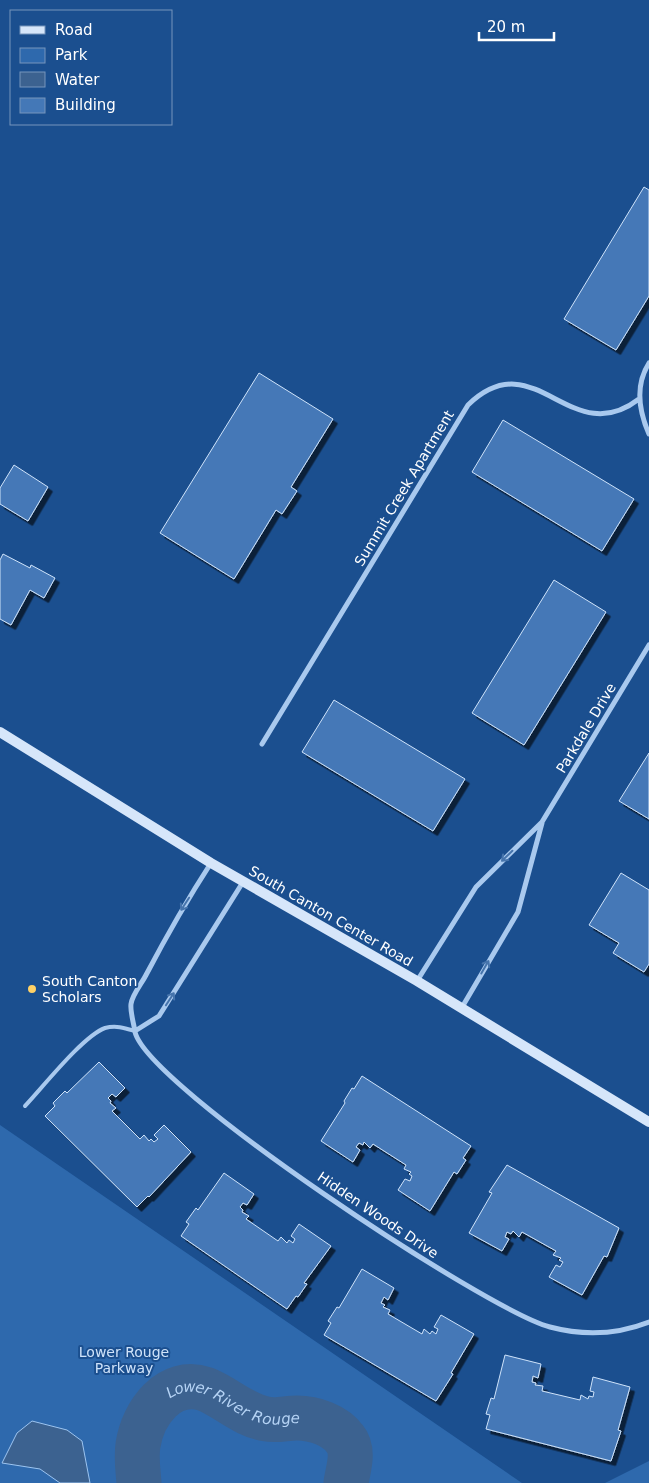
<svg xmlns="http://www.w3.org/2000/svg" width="649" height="1483" viewBox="0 0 649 1483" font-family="'DejaVu Sans',sans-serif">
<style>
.green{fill:#2e69ad}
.water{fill:#3c6290;stroke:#9cc4f0}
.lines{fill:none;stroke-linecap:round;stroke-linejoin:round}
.river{stroke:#3c6290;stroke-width:45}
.building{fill:#4478b7;stroke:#cfe3fa;filter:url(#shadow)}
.service{stroke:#a9c9ee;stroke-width:4}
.minor{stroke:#a9c9ee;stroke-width:5}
.secondary{stroke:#d6e6fa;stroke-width:10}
.oneway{stroke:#4674ac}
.poi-dot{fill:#ffd166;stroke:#1b4f8f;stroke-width:2}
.labels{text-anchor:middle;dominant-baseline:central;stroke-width:4;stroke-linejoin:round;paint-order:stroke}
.street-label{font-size:14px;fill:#fff;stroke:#1b4f8f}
.poi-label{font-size:14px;fill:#fff;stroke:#1b4f8f;text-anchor:start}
.park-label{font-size:14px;fill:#cfe3fa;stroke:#1b4f8f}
.water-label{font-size:15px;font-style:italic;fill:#b5d3f5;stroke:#1b4f8f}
</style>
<defs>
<filter id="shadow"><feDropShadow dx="4.5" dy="4.5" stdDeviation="0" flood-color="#0009"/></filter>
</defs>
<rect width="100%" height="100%" fill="#1b4f8f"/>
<path class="green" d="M0,1125L522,1483H0Z
M649,1461V1483H605Z"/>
<path class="water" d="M32,1421L67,1430L82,1441L90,1483H60L40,1469L2,1463L17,1433Z"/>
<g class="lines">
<path class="river" id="s1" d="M139,1483C138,1470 136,1458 138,1445C143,1413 169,1377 205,1389C226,1397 244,1416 267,1419C276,1421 287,1418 297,1418C314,1418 335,1425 345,1439C355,1451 348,1469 346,1483"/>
</g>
<path class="building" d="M644,187L649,190V296L616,350L564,319Z
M259,373L333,419L291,487L297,491L282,514L276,510L234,579L160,533Z
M503,420L634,499L602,551L472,472Z
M14,465L48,487L28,521L0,504V488Z
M3,554L30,568L31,565L55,578L44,598L30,590L11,625L0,619V560Z
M554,580L606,612L524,745L472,713Z
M334,700L465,779L433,831L302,752Z
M649,753V819L619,801Z
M621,873L649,890V964L644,972L613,953L619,943L589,925Z
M99,1062L125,1088L116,1097L112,1094L108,1098L111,1101L110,1103L116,1108L112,1111L140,1139L144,1135L149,1141L151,1139L154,1142L158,1139L154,1135L164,1125L191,1152L149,1197L148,1196L137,1207L45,1116L55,1106L53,1103L65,1091L67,1093Z
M362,1076L471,1146L463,1158L466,1160L457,1174L454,1172L430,1211L398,1190L405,1179L410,1181L412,1176L409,1174L411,1172L404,1169L406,1165L373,1144L370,1148L364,1142L363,1145L359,1143L356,1147L360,1150L353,1162L321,1141L345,1103L344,1101L352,1088L354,1089Z
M507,1165L619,1228L607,1257L604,1256L582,1295L549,1277L556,1265L560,1267L563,1262L559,1260L561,1258L553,1255L556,1251L522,1232L519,1237L513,1231L511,1234L507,1232L505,1237L509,1239L502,1251L469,1233L492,1193L489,1192Z
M224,1173L254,1194L247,1205L243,1203L240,1207L243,1210L242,1212L249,1216L246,1219L278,1241L281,1237L287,1243L289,1240L293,1243L295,1239L291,1236L299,1224L331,1246L304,1283L307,1284L298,1297L296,1296L287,1309L181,1236L189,1224L186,1222L196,1208L198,1210Z
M362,1269L394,1288L388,1300L384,1297L381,1303L385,1305L383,1307L390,1310L388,1314L422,1334L424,1329L430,1334L432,1331L436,1334L438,1329L434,1327L441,1315L474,1334L451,1373L453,1374L436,1401L324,1335L331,1323L328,1321L337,1307L339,1308Z
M505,1355L541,1364L538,1378L533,1376L532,1382L536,1383L535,1385L543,1386L542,1391L580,1400L581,1395L588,1399L589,1396L593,1397L594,1392L590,1391L593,1377L630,1387L618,1430L621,1431L611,1461L486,1429L490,1415L486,1414L491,1398L494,1399Z"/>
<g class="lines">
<path class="service" d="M25,1106C43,1087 83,1036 105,1028C116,1025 125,1028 135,1031"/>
<path class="minor" d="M649,363C635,385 639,411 649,434
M262,744L468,405C535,340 570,452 639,399
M211,863C187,900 166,937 146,975C142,983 132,995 131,1004C130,1012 134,1024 135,1032C148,1087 488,1311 550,1327C584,1336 616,1335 649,1322
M417,981L476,887L542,822L649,645
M461,1009L518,912L542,823
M135,1031L159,1016L243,882"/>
<path class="secondary" d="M0,732L211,863L417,981L649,1122"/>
</g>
<defs><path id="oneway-shaft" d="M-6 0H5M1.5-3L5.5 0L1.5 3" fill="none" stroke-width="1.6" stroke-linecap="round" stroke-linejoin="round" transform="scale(1.25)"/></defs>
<g class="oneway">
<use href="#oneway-shaft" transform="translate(507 856) rotate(136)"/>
<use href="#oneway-shaft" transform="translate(185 904) rotate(123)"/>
<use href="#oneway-shaft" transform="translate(485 967) rotate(-60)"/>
<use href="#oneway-shaft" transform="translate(170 999) rotate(-57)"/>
</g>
<circle class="poi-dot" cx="32" cy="989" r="5"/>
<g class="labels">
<g class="street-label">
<text transform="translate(404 488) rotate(-59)">Summit Creek Apartment</text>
<text transform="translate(586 728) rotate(-59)">Parkdale Drive</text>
<text transform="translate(331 916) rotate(30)">South Canton Center Road</text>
<text transform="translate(378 1215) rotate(34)">Hidden Woods Drive</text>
</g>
<g class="poi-label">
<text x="42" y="981">South Canton<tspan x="42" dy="16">Scholars</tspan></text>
</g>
<g class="park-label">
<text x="124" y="1352">Lower Rouge<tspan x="124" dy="16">Parkway</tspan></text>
</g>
<g class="water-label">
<text stroke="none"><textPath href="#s1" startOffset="169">Lower River Rouge</textPath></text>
</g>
</g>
<rect x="10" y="10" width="162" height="115" fill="#1b4f8f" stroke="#7695bc"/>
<rect x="20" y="26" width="25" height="8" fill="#d6e6fa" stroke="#7695bc"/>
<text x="55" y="35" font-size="15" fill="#ffffff">Road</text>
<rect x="20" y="48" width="25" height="15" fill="#2e69ad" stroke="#7695bc"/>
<text x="55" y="60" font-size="15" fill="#ffffff">Park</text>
<rect x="20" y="72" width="25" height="15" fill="#3c6290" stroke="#7695bc"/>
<text x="55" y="85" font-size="15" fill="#ffffff">Water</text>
<rect x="20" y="98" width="25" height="15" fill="#4478b7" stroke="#7695bc"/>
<text x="55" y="110" font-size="15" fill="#ffffff">Building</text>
<path d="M479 32v8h75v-8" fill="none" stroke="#ffffff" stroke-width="2.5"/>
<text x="487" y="32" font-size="15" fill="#ffffff" stroke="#1b4f8f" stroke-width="4" paint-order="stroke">20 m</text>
</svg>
